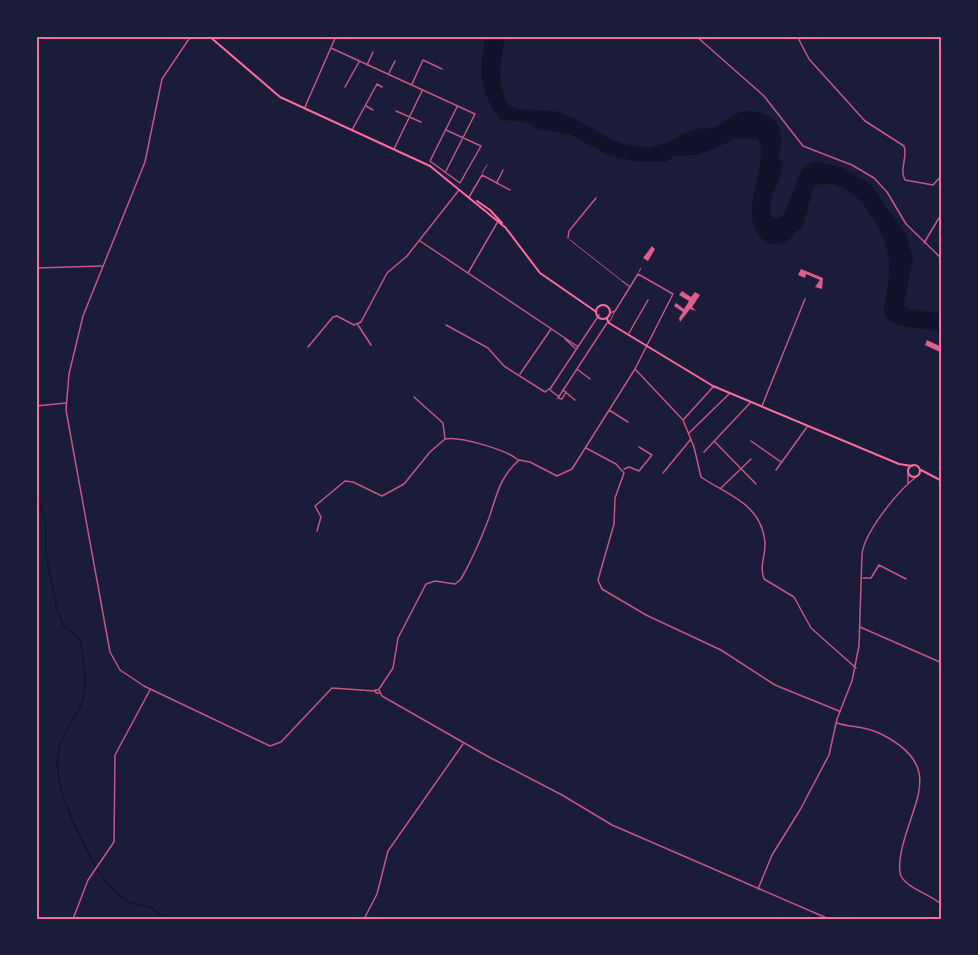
<svg xmlns="http://www.w3.org/2000/svg" width="978" height="955" viewBox="0 0 978 955" font-family="Barlow,sans-serif">
<style>
.water{fill:#12122b}
.lines{fill:none;stroke-linecap:round;stroke-linejoin:round}
.stream{stroke:#12122b;stroke-width:1.5}
.building{fill:#dd5f8e}
.service{stroke:#c65784;stroke-width:1}
.pedestrian{stroke:#c65784;stroke-width:1}
.minor{stroke:#c65784;stroke-width:1.5}
.tertiary{stroke:#c65784;stroke-width:1.5}
.secondary{stroke:#ff6b9d;stroke-width:2}
.neatline{fill:none;stroke:#ff6b9d;stroke-width:2}
</style>
<rect width="100%" height="100%" fill="#1b1b3a"/>
<path class="water" d="M486,36H505C501,62 495,82 509,106C527,114 548,106 567,115C593,126 612,146 642,147C669,148 676,133 697,129C703,128 709,129 715,127C726,122 735,111 748,111C778,111 787,133 778,158L783,163C782,181 764,201 772,217L777,219L784,215L802,169L812,161L841,167L869,183L906,234L913,258L904,304L909,309L942,314V333C926,325 893,332 884,314C885,297 890,279 889,263C888,231 852,171 814,186L802,229L797,230C791,241 783,245 769,244C730,222 772,163 758,139H736L698,155L674,156L666,162H640L609,156L570,134L535,129L527,122L501,120C478,91 479,71 486,36Z"/>
<g class="lines">
<path class="stream" d="M36,490L46,524V555L57,610L63,625L80,639C83,657 88,682 83,699C77,718 61,733 58,754C53,786 79,837 95,865
M98,870C102,878 121,899 129,902C144,907 152,903 162,919"/>
</g>
<path class="building" d="M652,246L655,249L648,261L643,258Z
M801,269L823,278L822,289L815,287L820,280L806,274L805,278L798,275Z
M682,291L691,297L695,292L700,295L692,307L696,311L690,309L680,322L679,318L683,312L674,306L676,303L684,309L689,301L679,295Z
M927,340L942,347V353L925,345Z"/>
<g class="lines">
<path class="service" d="M482,173L487,165
M639,272L641,268
M610,321L615,311"/>
<path class="pedestrian" d="M570,240L621,280"/>
<path class="minor" d="M696,36L764,96L803,146L852,165L874,178L887,192L906,224L942,259
M797,36L809,59L865,121L904,146C908,157 899,169 905,180L933,185L942,175
M331,48L475,114L446,171
M367,65L373,52
M389,73L395,61
M412,84L423,60L442,69
M345,87L359,62
M366,106L373,110
M396,111L421,122
M352,130L377,84L382,87
M446,130L481,146L460,183L430,161L457,107
M394,149L422,91
M497,182L503,170
M469,197L482,175L510,190
M568,238L569,231L596,198
M420,241L577,346
M924,243L942,213
M36,268L102,266
M468,273L497,223
M622,281L629,286
M358,325L371,345
M446,325L488,348L504,366L545,392L549,389
M629,333L648,300
M565,339L575,348
M308,347L333,317L337,316L354,325L361,322L387,273L407,256L459,190
M577,369L590,379
M636,370L683,420L694,447L701,477C727,495 761,503 765,542C766,555 759,565 764,579L794,597L811,628L856,668
M520,374L551,329
M550,389L599,315
M550,390L558,396
M563,390L575,400
M566,392L562,399L558,398L607,323
M414,397L443,423L445,439
M36,406L66,403
M762,406L805,299
M609,410L628,422
M684,419L713,387
M689,433L729,394
M751,441L781,462
M715,442L756,484
M586,448L616,464L624,473L615,498L614,524L598,580L602,589L646,615L721,650L775,685L839,711
M704,452L750,403
M624,469L629,467L639,471L652,455L639,447
M776,470L807,427
M663,473L691,439
M908,483V474
M721,488L751,459
M317,531L321,517L315,506L345,481L353,482L382,496L404,484L430,452L445,439C460,436 507,450 518,460
M863,578H871L879,565L906,579
M860,627L942,663
M379,689L393,668L398,638L426,584L435,581L455,584L461,579C472,560 481,539 489,518C497,495 499,478 519,460L530,462L557,476L572,469L635,369L673,294L638,274L615,311L610,313
M837,723C851,728 864,725 881,734C947,767 911,802 901,853C900,860 898,869 901,876C908,889 931,894 942,905
M758,889L772,855L800,810L829,755L837,719L852,681L859,646L862,554C865,531 898,491 916,477
M364,919L377,894L388,851L463,744"/>
<path class="tertiary" d="M191,36L162,79L145,162L83,316L69,374L66,410L110,652L120,670L144,686L270,746L281,742L332,688L375,691
M305,107L336,36
M379,693H376L375,690H379L382,696L487,756L562,795L612,825L829,919
M73,919L88,880L114,842L115,755L150,690"/>
<path class="secondary" d="M209,36L280,97L430,166L506,228
M477,201L490,210L502,223
M505,227L540,273L595,311
M596 312a7 7 0 1 1 14 0a7 7 0 1 1-14 0Z
M607,319L609,323L713,386L899,464L912,466
M908 471a6 6 0 1 1 12 0a6 6 0 1 1-12 0Z
M921,470L942,481"/>
</g>
<rect width="978" height="955" fill="none" stroke="#1b1b3a" stroke-width="75"/>
<rect x="38" y="38" width="902" height="880" class="neatline"/>
</svg>
